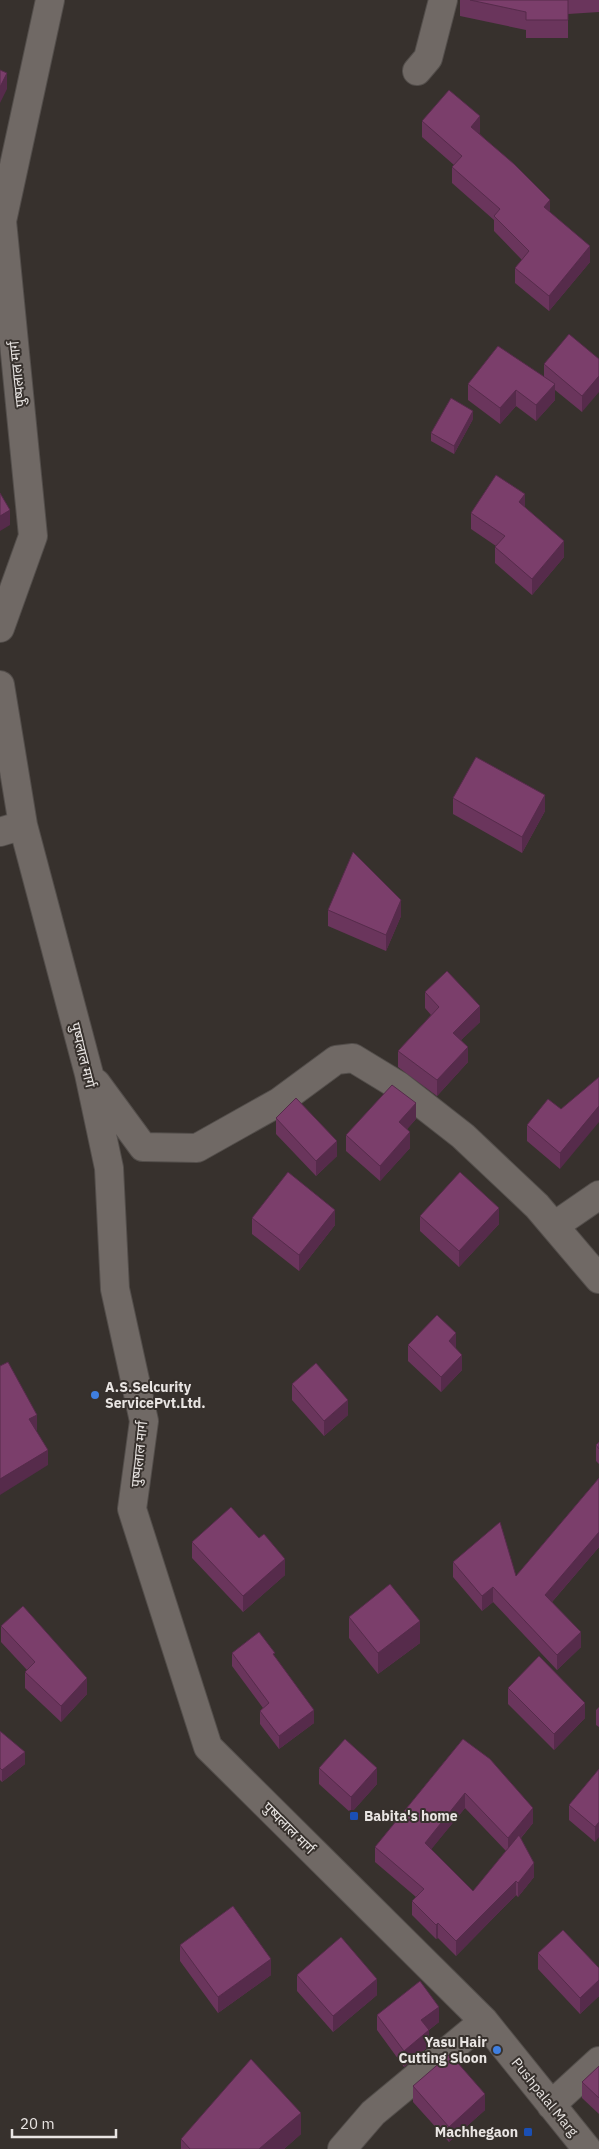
<svg xmlns="http://www.w3.org/2000/svg" width="599" height="2149" viewBox="0 0 599 2149" font-family="'IBM Plex Sans','Noto Sans Devanagari',sans-serif">
<style>
.lines{fill:none;stroke-linecap:round;stroke-linejoin:round}
.minor-casing{stroke:#534e4b;stroke-width:30}
.minor{stroke:#706965;stroke-width:28}
.wall{fill:#6a355c;fill-rule:evenodd}
.shaded-wall{fill:#562b4b}
.building{fill:#7b3e6b;stroke:#562b4b}
.shop-dot{fill:#3f7fe0;stroke:#37312d;stroke-width:2}
.transit-dot{fill:#1a4fb4;stroke:#37312d;stroke-width:2}
.labels{text-anchor:middle;dominant-baseline:central;stroke-width:4;stroke-linejoin:round;paint-order:stroke}
.street-label{font-size:14px;fill:#e9e5e3;stroke:#37312d}
.poi-label{font-size:14px;font-weight:bold;fill:#e9e5e3;stroke:#37312d;text-anchor:start}
</style>
<rect width="100%" height="100%" fill="#37312d"/>
<g class="lines">
<defs>
<path id="minor" d="M417,71L428,58L443,0
M0,628L33,536L2,221L50,0
M0,685L23,825L89,1074L109,1168L115,1289L144,1421L132,1509L208,1747L484,2021L587,2149
M0,832L23,825
M96,1083L143,1147L197,1148L279,1102L336,1060L353,1058L399,1086L463,1136L537,1206L599,1279
M554,1226L599,1195
M551,2105L599,2061
M342,2149L373,2113L484,2021"/>
</defs>
<use href="#minor" class="minor-casing"/>
<use href="#minor" class="minor"/>
</g>
<path class="wall" d="M460,0H599V12L568,14V38H526V30L460,16Z
M422,121L480,132L479,133L550,212L590,262L549,311L515,283V268L522,260L494,231V220L452,183V167L454,165L422,137Z
M599,359L582,412L555,390V400L536,421L516,406L500,424L468,400V384L544,377V364Z
M473,419L454,454L431,441V433Z
M525,507L564,557L532,595L495,563V547L496,546L471,529V513Z
M453,798L545,811L522,853L453,814Z
M328,910L401,916L386,951L328,926Z
M425,992L480,1022L461,1040L468,1062L437,1096L398,1067V1051L431,1015L425,1008Z
M561,1109L560,1169L527,1141V1125Z
M276,1118L337,1156L316,1176L276,1134Z
M416,1119L407,1129L410,1148L380,1181L346,1151V1135Z
M420,1216L499,1224L459,1267L420,1231Z
M252,1218L335,1225L299,1271L252,1234Z
M408,1345L462,1370L441,1392L408,1361Z
M292,1384L348,1415L324,1436L292,1400Z
M599,1442V1464L596,1461V1445Z
M599,1478V1547L552,1602L581,1647L557,1670L493,1602L482,1611L453,1577V1562L516,1576Z
M192,1542L285,1575L243,1612L192,1558Z
M349,1617L420,1643L378,1674L349,1638Z
M1,1626L87,1694L61,1722L25,1688V1672L27,1670L1,1642Z
M232,1653L275,1657L314,1723L279,1749L260,1724V1711L263,1708L232,1666Z
M508,1688L585,1718L554,1750L508,1704Z
M599,1707V1727L596,1725V1710Z
M0,1731L25,1764L2,1782L0,1780Z
M463,1739L533,1823L521,1838L534,1877L518,1897L516,1895L456,1956L438,1938L436,1939L412,1915V1901L416,1897L375,1862V1847ZM465,1808L506,1851L473,1891L431,1849Z
M319,1768L377,1784L351,1813L319,1784Z
M599,1769L595,1842L569,1820V1805Z
M180,1945L271,1975L218,2013L180,1961Z
M538,1953L599,1968V1996L580,2014L538,1969Z
M297,1975L377,1995L333,2032L297,1991Z
M377,2015L439,2022L429,2030V2046L404,2067L377,2030Z
M599,2066V2114L582,2098V2082Z
M413,2086L485,2110L449,2142L413,2102Z
M301,2134L284,2149H181V2139Z"/>
<path class="shaded-wall" d="M7,73V89L0,103V87Z
M480,116V132L471,142V127Z
M550,200V216L544,207Z
M590,246V262L549,311V296Z
M599,376V392L582,412V396Z
M555,384V400L536,421V405Z
M516,390V406L500,424V408Z
M473,411V419L454,454V446Z
M525,494V510L519,502Z
M10,510V525L0,531V516Z
M564,541V557L532,595V579Z
M545,795V811L522,853V837Z
M401,900V916L386,951V935Z
M480,1006V1022L453,1048V1033Z
M468,1047V1062L437,1096V1080Z
M416,1103V1119L399,1138V1122Z
M599,1106V1122L560,1169V1153Z
M410,1132V1148L380,1181V1166Z
M337,1141V1156L316,1176V1161Z
M499,1208V1224L459,1267V1251Z
M335,1210V1225L299,1271V1255Z
M456,1333V1349L449,1341Z
M462,1355V1370L441,1392V1377Z
M348,1400V1415L324,1436V1421Z
M37,1415V1430L29,1435V1419Z
M48,1450V1465L0,1495V1479Z
M599,1532V1547L545,1610V1595Z
M285,1559V1575L243,1612V1596Z
M493,1587V1602L482,1611V1596Z
M420,1621V1643L378,1674V1653Z
M581,1632V1647L557,1670V1655Z
M87,1678V1694L61,1722V1706Z
M585,1703V1718L554,1750V1734Z
M314,1710V1723L279,1749V1736Z
M25,1752V1764L2,1782V1770Z
M377,1768V1784L351,1813V1797Z
M465,1793V1808L425,1857V1843Z
M533,1808V1823L508,1853V1838Z
M599,1822V1837L595,1842V1827Z
M534,1863V1877L518,1897V1883Z
M516,1881V1895L456,1956V1941Z
M438,1923V1938L436,1939V1925Z
M271,1959V1975L218,2013V1997Z
M377,1979V1995L333,2032V2016Z
M599,1980V1996L580,2014V1998Z
M439,2007V2022L421,2036V2020Z
M429,2030V2046L404,2067V2051Z
M485,2094V2110L449,2142V2127Z
M301,2113V2134L284,2149H259Z"/>
<path class="building" d="M470,0H568V20H526V12Z
M0,70L7,73L0,87Z
M449,90L480,116L471,127L514,164L550,200L544,207L590,246L549,296L515,268L529,251L494,216L500,209L452,167L462,156L422,121Z
M569,334L599,359V376L582,396L544,364Z
M498,346L555,384L536,405L516,390L500,408L468,384Z
M451,398L473,411L454,446L431,433Z
M496,475L525,494L519,502L564,541L532,579L495,547L505,536L471,513Z
M0,493L10,510L0,516Z
M476,757L545,795L522,837L453,798Z
M353,852L401,900L386,935L328,910Z
M447,971L480,1006L453,1033L468,1047L437,1080L398,1051L439,1007L425,992Z
M599,1077V1106L560,1153L527,1125L548,1099L561,1109Z
M392,1085L416,1103L399,1122L410,1132L380,1166L346,1135Z
M296,1098L337,1141L316,1161L276,1118Z
M288,1172L335,1210L299,1255L252,1218Z
M460,1172L499,1208L459,1251L420,1216Z
M437,1315L456,1333L449,1341L462,1355L441,1377L408,1345Z
M8,1362L37,1415L29,1419L48,1450L0,1479V1366Z
M316,1363L348,1400L324,1421L292,1384Z
M599,1442V1449L596,1445Z
M599,1478V1532L545,1595L581,1632L557,1655L493,1587L482,1596L453,1562L500,1522L516,1576Z
M231,1507L259,1538L264,1534L285,1559L243,1596L192,1542Z
M390,1584L420,1621L378,1653L349,1617Z
M23,1606L87,1678L61,1706L25,1672L35,1662L1,1626Z
M259,1632L275,1653L273,1654L314,1710L279,1736L260,1711L269,1703L232,1653Z
M539,1656L585,1703L554,1734L508,1688Z
M0,1731L25,1752L2,1770L0,1768Z
M345,1739L377,1768L351,1797L319,1768Z
M463,1739L490,1759L533,1808L508,1838L465,1793L425,1843L473,1891L519,1835L534,1863L518,1883L516,1881L456,1941L438,1923L436,1925L412,1901L424,1889L375,1847Z
M599,1769V1822L595,1827L569,1805Z
M233,1906L271,1959L218,1997L180,1945Z
M563,1930L599,1968V1980L580,1998L538,1953Z
M341,1937L377,1979L333,2016L297,1975Z
M420,1981L439,2007L421,2020L429,2030L404,2051L377,2015Z
M450,2054L485,2094L449,2127L413,2086Z
M251,2059L301,2113L259,2149H190L181,2139Z
M599,2066V2098L582,2082Z"/>
<g class="shop-dot">
<circle cx="95" cy="1395" r="5"/>
<circle cx="497" cy="2050" r="5"/>
</g>
<g class="transit-dot">
<rect x="349" y="1811" width="10" height="10" rx="2.5"/>
<rect x="523" y="2127" width="10" height="10" rx="2.5"/>
</g>
<g class="labels">
<g class="street-label">
<text transform="translate(17 374) rotate(-96)">पुष्पलाल मार्ग</text>
<text transform="translate(83 1055) rotate(76)">पुष्पलाल मार्ग</text>
<text transform="translate(139 1454) rotate(-84)">पुष्पलाल मार्ग</text>
<text transform="translate(289 1828) rotate(45)">पुष्पलाल मार्ग</text>
<text transform="translate(545 2097) rotate(51)">Pushpalal Marg</text>
</g>
<g class="poi-label">
<text x="105" y="1387">A.S.Selcurity<tspan x="105" dy="16">ServicePvt.Ltd.</tspan></text>
<text x="364" y="1816">Babita's home</text>
<text x="487" y="2042" text-anchor="end">Yasu Hair<tspan x="487" dy="16">Cutting Sloon</tspan></text>
<text x="518" y="2132" text-anchor="end">Machhegaon</text>
</g>
</g>
<path d="M12 2129v8h104v-8" fill="none" stroke="#e9e5e3" stroke-width="2.5"/>
<text x="20" y="2129" font-size="15" fill="#e9e5e3" stroke="#37312d" stroke-width="4" paint-order="stroke">20 m</text>
</svg>
